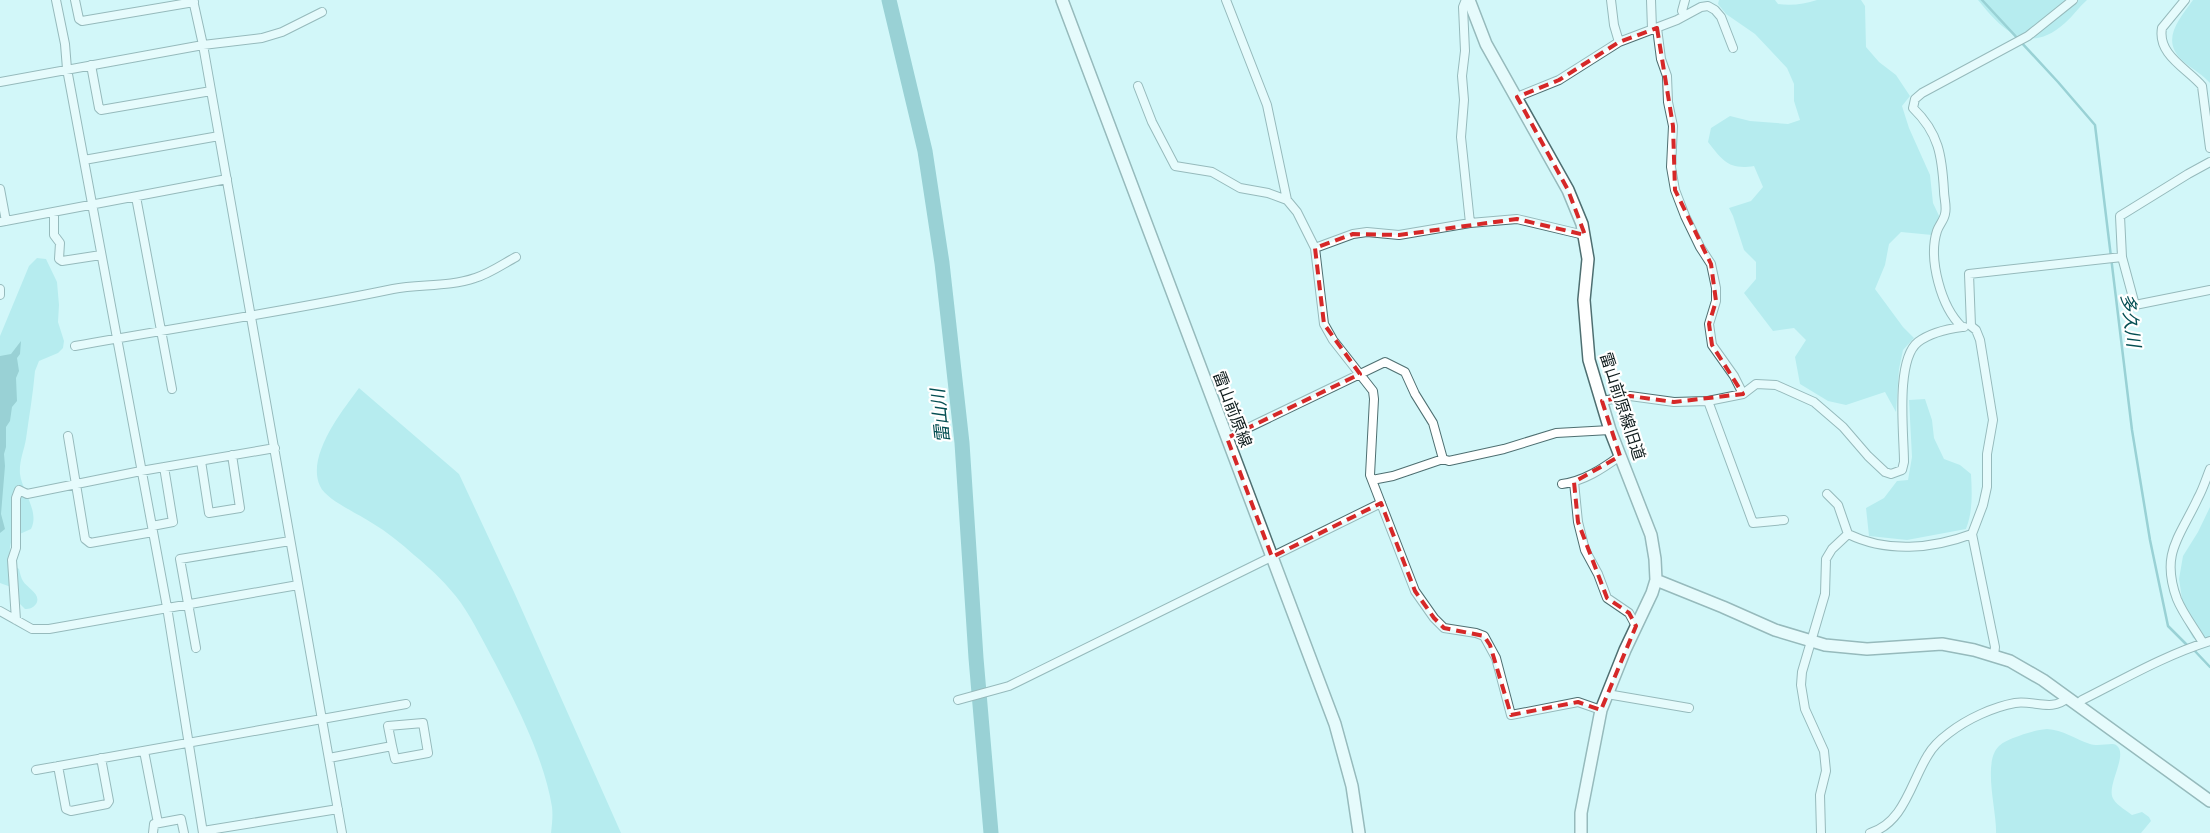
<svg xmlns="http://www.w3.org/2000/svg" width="2210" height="833" viewBox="0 0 2210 833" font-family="'IBM Plex Sans','Noto Sans JP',sans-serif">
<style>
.green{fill:#96dee2}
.water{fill:#54a3a8}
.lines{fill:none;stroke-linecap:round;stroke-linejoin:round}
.stream{stroke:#54a3a8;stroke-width:2.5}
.river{stroke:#54a3a8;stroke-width:15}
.street-casing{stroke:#4e6f71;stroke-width:10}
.secondary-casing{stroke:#4e6f71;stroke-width:14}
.street{stroke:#fff;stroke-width:8}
.secondary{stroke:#fff;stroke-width:11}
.marked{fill:none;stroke:#d62828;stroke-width:4;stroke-dasharray:10 6;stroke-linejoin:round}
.labels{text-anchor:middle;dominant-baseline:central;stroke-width:4.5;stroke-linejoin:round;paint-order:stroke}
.street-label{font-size:16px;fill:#0d1a1b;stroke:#fff}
.water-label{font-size:18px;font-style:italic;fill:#034e52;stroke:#fff}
</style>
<rect width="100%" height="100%" fill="#d2f7f9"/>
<path class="green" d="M1719,0H1775L1778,4C1792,6 1804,4 1817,0C1830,0 1847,0 1861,0L1865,6L1866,47L1879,62L1896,75L1910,96L1902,106L1909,128L1930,175L1933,203L1940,218L1932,235L1901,232L1889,244L1885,265L1875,289L1903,327L1914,338L1903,350L1899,369L1896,412L1885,392L1846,405L1828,401L1800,384L1795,357L1806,340L1794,328L1773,331L1744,293L1756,279V262L1744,250L1733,216L1729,208L1751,201L1763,187L1754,166C1729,170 1723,161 1708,142L1711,128L1730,116L1750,121L1788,124L1800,120L1794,101V84L1787,68L1755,34L1726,14L1718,4Z
M1978,0H2087C2079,7 2073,16 2065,23C2028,56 2003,31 1978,0Z
M2193,0H2210V83C2203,75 2194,70 2185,63C2159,41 2178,21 2193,0Z
M37,258L46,259L57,282L59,305L58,322L64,341L63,348L58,353L39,361L35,371C33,394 29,417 26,439C24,451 19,461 20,474C22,491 40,512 31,529L13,537C8,549 8,561 19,569C20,573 21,578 23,581C27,588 42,594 36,604C33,608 30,609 25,609L18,602L11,587L0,583V503L11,357L0,358V336L29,266Z
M359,388L459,474L514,592L621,833H551C552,824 553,816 552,807C544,758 517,706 495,663C484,643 474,622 461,603C448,585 431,569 414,555C401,543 387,532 372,523C359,514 326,500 320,486C306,456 342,411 359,388Z
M1925,399L1932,420L1934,438L1944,459L1960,465L1971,474C1972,493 1973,511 1966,529L1907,540L1869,536L1866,508L1884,498L1897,481L1908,480L1912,457L1909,400Z
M2210,507V643L2202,642L2193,638L2186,625L2179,579L2183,556L2198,532Z
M2047,729C2063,730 2075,739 2090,744C2099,747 2112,742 2116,745C2130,754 2104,788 2114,800C2118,806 2126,810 2132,815L2142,812L2149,817L2151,821L2141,833H1996C1997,811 1982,762 1999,746C2003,742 2009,740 2013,738C2024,734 2035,730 2047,729Z"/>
<path class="water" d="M21,341L20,354L17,358L19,371L16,378L17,401L12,407L10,421L6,427V447L4,454L5,466L1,514L5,529L0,533V356L11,354Z"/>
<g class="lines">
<path class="stream" d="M1982,0L2058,82L2095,125L2132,430L2150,540L2168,626L2188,646
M2193,649L2210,667"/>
<path class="river" d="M889,0L925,151L942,263L962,443L976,658L991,833"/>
<defs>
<path id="street" d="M56,0L65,44L67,69L167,607L203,833
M75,0L79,19L82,21L194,2
M193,0L203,45L342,833
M1226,0L1267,105L1287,200
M1611,0L1614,25L1619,42
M1651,0L1652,29
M2185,0L2162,28C2157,55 2188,69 2202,86L2210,148
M1469,2H1465L1463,7L1465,51L1462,76L1464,100L1461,137L1470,223
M1685,15L1682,11L1685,0
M1657,28L1661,59L1667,76L1668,102L1673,126L1671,167L1675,190L1685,216L1700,247L1711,264L1716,288V301L1709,324L1712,345L1734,376L1743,394
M91,65L99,108L101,110L211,91
M0,82L203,45L262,38L282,32L322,12
M1138,86L1152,122L1175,166L1212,172L1240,188L1268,193L1287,200L1297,212L1315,248L1324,324L1333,340L1373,391L1374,399L1370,475L1415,591L1434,618L1444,628L1476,633L1484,636L1496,658L1511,715L1578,702L1601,710
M1517,97L1559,80L1619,42L1677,20L1701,7L1708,6L1715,10L1721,17L1733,48
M84,160L219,136
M2210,162L2188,174L2120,216L2122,257L2135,305L2210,290
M0,189L6,221
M136,197L172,389
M54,212V235L60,243L59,259L62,261L101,255
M0,222L227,179
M1315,248L1353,234L1367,232L1399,235L1470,223L1517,219L1580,234L1584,233
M0,289V295
M1964,327H1962C1941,307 1928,259 1937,231C1939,225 1944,220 1945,214C1947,207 1944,198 1944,191C1942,156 1939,133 1913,108L1915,99L1922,93L2028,36L2073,0
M75,346C181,327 288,311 393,289C420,284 449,287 475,278C489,274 503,264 516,257
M1602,401L1630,396L1674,402L1708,401L1743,394L1756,384L1776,385L1814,402L1843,427L1868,456L1885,472L1891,474L1902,470L1904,462C1904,435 1895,360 1918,342C1930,333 1947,329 1962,327
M1708,401L1753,523L1784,520
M68,436L85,539L90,543L153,532
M1227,438L1385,362L1405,372L1415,394L1433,423L1443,459L1449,461L1504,449L1556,433L1610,430
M201,461L209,513L240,508L232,455
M1372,480L1393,476L1443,459
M1574,482L1578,522L1585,550L1598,574L1607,598L1629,613L1636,626
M1562,484C1584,481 1602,469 1620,456
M152,526L173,522L164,467
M1848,534C1887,553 1932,549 1972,534
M0,611L32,629H49L298,585
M16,620L12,560L16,548V498L19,490L27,494L141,471L275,448
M2203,643C2195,629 2183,614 2177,599C2160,553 2180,537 2198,498C2203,489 2206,479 2210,469
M196,648L180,559L290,541
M1994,655L1995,647L1972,534L1983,505L1987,487V454L1993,420L1980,340L1976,330L1971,326L1969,274L2122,257
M1607,694L1689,708
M958,700L1009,686L1381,503
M2077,705L2082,700C2124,679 2165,655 2210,641
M144,751L158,823
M329,758L392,746L395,759L428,753L423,723L388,726L392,746
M58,766L66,809L71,811L107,804L109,801L101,758
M36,770L406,704
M203,831L338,809
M153,833L154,824L181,819L184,833
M1821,833L1820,795L1826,771L1824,751L1805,709L1801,685L1802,672L1825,594L1826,559L1832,549L1848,534L1838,505L1827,494
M1870,833C1904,823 1911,782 1928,755C1933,746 1941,739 1949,733C1967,719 1993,707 2015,703C2033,700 2053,712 2067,698"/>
<path id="secondary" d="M1062,0L1335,724L1352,786L1359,833
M1469,0L1486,44L1568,190L1582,224L1588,259L1584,300L1589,360L1610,430L1651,535L1655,559L1656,580L1652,593L1625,650L1601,710L1581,813V833
M1656,580L1723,607L1775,630L1825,645L1867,649L1942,644L1974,650L2010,661L2043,680L2210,801"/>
</defs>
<use href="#street" class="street-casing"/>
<use href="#secondary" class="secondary-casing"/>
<use href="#street" class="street"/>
<use href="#secondary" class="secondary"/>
</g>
<path d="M0 0H2210V833H0ZM1657,28L1673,126L1675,190L1711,264L1716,301L1709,324L1712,345L1743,394L1674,402L1630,396L1602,401L1620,456L1574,482L1578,522L1607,598L1629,613L1636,626L1601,710L1578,702L1511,715L1490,645L1484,636L1444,628L1434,618L1415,591L1381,503L1272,557L1227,438L1360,374L1324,324L1315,248L1353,234L1399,235L1517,219L1585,235L1568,190L1517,97L1559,80L1619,42Z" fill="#d2f7f9" fill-opacity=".55" fill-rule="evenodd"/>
<path class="marked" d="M1657,28L1673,126L1675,190L1711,264L1716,301L1709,324L1712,345L1743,394L1674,402L1630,396L1602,401L1620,456L1574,482L1578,522L1607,598L1629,613L1636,626L1601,710L1578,702L1511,715L1490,645L1484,636L1444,628L1434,618L1415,591L1381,503L1272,557L1227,438L1360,374L1324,324L1315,248L1353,234L1399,235L1517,219L1585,235L1568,190L1517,97L1559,80L1619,42Z"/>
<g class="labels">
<g class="street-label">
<text transform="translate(1623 406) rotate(72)">雷山前原線旧道</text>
<text transform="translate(1233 409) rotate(69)">雷山前原線</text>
</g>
<g class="water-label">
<text transform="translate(2131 320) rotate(83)">多久川</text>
<text transform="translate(940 416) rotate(-96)">雷山川</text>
</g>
</g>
</svg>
